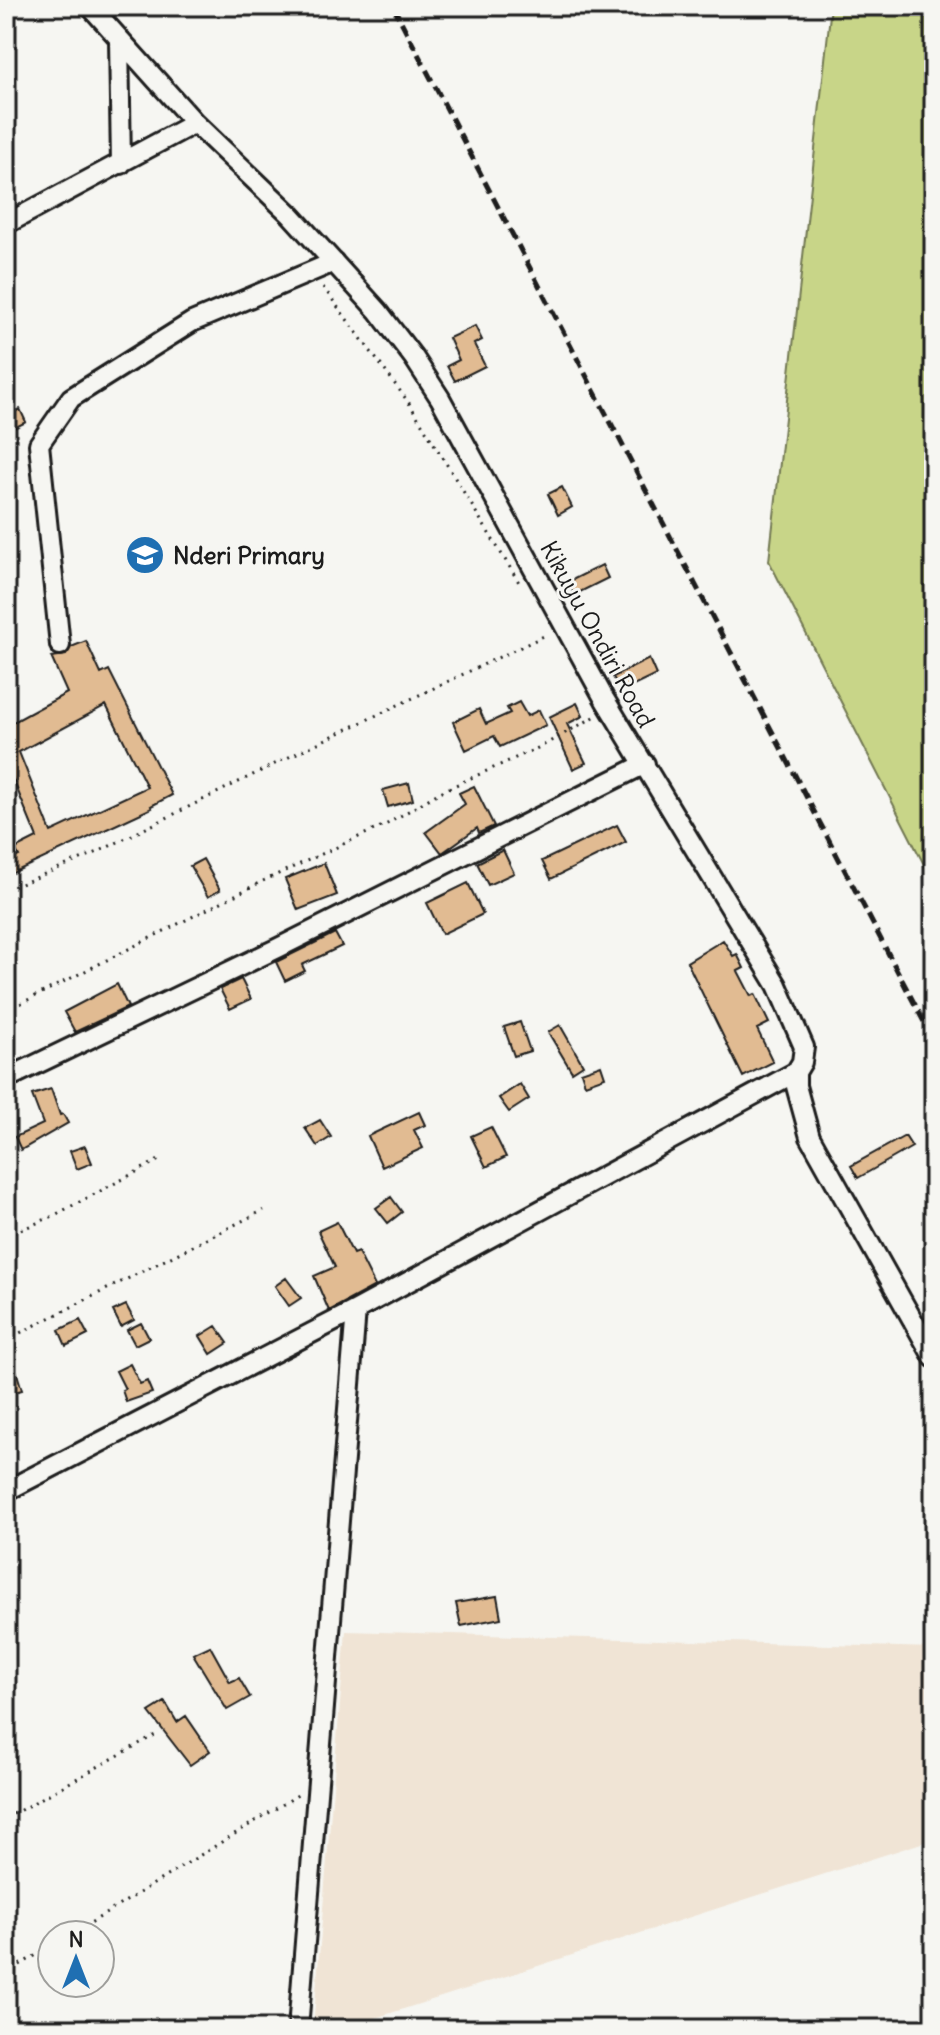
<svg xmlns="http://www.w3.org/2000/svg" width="940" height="2035" viewBox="0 0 940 2035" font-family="Delius,sans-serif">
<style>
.built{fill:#f0e4d5}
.green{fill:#c8d588;stroke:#727852;stroke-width:2}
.building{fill:#e1bb92;stroke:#1c1c1c;stroke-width:2;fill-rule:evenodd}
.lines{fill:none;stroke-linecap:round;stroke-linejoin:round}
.minor-casing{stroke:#1c1c1c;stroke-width:24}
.path{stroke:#1c1c1c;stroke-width:3;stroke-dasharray:2 6;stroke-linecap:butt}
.minor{stroke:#f6f6f2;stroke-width:18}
.rail{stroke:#1c1c1c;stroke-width:5;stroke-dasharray:12 6;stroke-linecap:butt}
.labels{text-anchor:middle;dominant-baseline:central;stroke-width:6;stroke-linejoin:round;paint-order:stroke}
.poi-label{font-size:24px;font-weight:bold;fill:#1c1c1c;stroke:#f6f6f2;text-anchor:start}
.street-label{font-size:24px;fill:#1c1c1c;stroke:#f6f6f2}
</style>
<rect width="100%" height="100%" fill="#f6f6f2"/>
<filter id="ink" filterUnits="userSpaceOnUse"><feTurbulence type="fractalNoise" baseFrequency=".0125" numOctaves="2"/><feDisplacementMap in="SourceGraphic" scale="16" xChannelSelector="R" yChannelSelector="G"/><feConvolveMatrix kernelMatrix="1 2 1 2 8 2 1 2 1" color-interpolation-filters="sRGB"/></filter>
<g filter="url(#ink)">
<path class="built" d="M346,1631L934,1648V1839L341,2029H313Z"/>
<path class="green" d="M831,6H934V884L769,561Z"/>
<path class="building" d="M475,326L482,340L474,344L485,366L455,381L447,366L459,360L449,338Z
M20,409L26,422L6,432V416Z
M562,487L572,507L558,515L548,494Z
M602,565L608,578L574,595L568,582Z
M86,641L101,674L109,670L172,795L151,806L152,808L6,876V861L19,856L15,849L37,838L6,762V723L8,725L67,693L51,657L66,655L71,647ZM106,705L147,787L51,832L19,752Z
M649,659L656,675L621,692L613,677Z
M519,702L527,716L539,710L546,725L500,747L494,736L466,750L453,722L479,709L486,724L510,713L507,708Z
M577,703L583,716L567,724L586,763L573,769L549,717Z
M409,783L413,800L388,807L383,790Z
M474,786L494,826L479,833L477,828L442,853L426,832L465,804L459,793Z
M617,825L626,842L551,879L542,861Z
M503,850L514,873L488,885L477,863Z
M203,859L220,890L208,897L190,866Z
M324,863L337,895L298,910L285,879Z
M468,883L483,914L442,934L427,903Z
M335,933L342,946L302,965L305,971L285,981L276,962Z
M723,940L733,956L737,954L744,968L738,971L751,996L755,994L769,1023L757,1029L773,1062L743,1077L687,962Z
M241,979L251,999L230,1009L220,989Z
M117,984L128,1007L75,1032L64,1012Z
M520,1022L530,1051L514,1056L504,1027Z
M560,1025L583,1065L572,1072L548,1032Z
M601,1065L605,1077L585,1084L581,1072Z
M520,1084L529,1099L509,1112L499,1098Z
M51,1089L60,1115L63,1114L68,1123L21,1150L15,1137L43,1124L32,1095Z
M419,1112L425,1125L414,1130L423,1148L382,1167L368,1136Z
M320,1120L331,1137L317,1146L305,1128Z
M491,1127L506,1157L486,1167L471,1136Z
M905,1136L912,1147L858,1178L851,1166Z
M85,1146L92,1163L77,1169L70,1151Z
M391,1197L402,1212L388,1223L376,1208Z
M337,1222L353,1254L358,1252L375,1286L329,1311L314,1276L335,1267L318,1231Z
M286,1278L301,1298L289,1306L275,1286Z
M126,1305L134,1320L121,1327L113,1311Z
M80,1320L88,1335L66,1346L59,1330Z
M141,1323L149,1338L135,1345L127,1330Z
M216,1326L228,1343L211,1354L200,1336Z
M9,1347L22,1390L6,1394V1348Z
M130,1364L140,1384L147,1381L152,1393L126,1402L122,1390L125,1389L116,1371Z
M497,1596L501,1618L461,1626L456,1603Z
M210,1646L230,1682L239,1678L250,1697L227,1710L193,1654Z
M165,1702L177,1722L186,1716L210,1751L190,1765L149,1712Z"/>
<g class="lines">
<defs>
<path id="minor" d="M90,6L195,123L290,214L378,311L414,358L440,398L605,700L777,985L804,1047L802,1062L796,1072V1086L810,1137L934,1358
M119,39L121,164
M6,224L195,123
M60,645L39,444L71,398L192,322L334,262
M14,1075L278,948L645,764
M6,1491L356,1310L796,1072
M298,2029L356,1310"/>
</defs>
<use href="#minor" class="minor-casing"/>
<path class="path" d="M323,287L409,403L520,584
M6,890L98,852L301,751L548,634
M6,1011L263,881L387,824L440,792L542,746L596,716
M6,1236L51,1217L159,1160
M6,1340L264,1210
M6,1818L155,1735
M71,1935L301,1793
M6,1973L52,1946"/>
<use href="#minor" class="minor"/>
<path class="rail" d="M393,6L934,1041"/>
</g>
</g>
<defs>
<symbol id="school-disc" viewBox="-11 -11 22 22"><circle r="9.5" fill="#1f6fb2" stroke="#f6f6f2"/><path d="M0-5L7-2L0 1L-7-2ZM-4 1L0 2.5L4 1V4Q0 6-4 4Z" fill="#fff"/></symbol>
</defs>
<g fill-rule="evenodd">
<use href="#school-disc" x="123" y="533" width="44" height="44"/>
</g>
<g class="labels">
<g class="poi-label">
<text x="173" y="555">Nderi Primary</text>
</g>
<g class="street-label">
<text transform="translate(598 634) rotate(61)">Kikuyu Ondiri Road</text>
</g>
</g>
<rect width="940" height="2035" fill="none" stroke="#f6f6f2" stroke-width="32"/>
<rect x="16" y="16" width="908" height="2003" fill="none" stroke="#1c1c1c" stroke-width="3" filter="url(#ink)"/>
<g transform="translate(76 1959)"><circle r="38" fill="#f6f6f2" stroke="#9f9f9c" stroke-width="2"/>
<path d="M0-6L14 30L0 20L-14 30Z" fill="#1f6fb2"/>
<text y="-12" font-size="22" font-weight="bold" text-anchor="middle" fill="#1c1c1c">N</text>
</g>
</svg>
